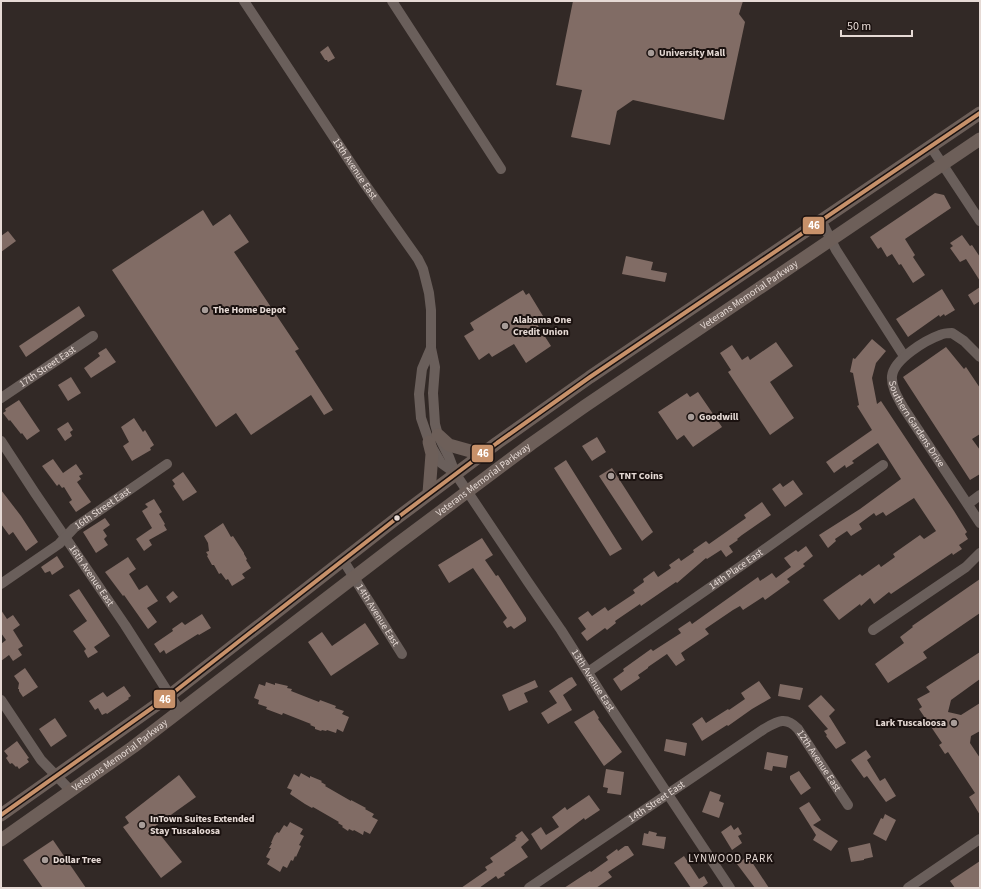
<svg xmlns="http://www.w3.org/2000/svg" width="981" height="889" viewBox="0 0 981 889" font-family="'Source Sans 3',sans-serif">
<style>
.building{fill:#816c65}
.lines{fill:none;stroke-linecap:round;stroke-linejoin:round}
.minor{stroke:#6a5f5b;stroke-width:10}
.major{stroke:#6d5f59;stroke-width:13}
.bus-1-casing{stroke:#1a110f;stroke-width:7}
.bus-1{stroke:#c7916a;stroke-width:4}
.poi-dot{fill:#a79c98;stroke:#1a110f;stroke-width:1.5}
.bus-dot{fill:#e6dad5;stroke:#1a110f;stroke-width:1.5}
.labels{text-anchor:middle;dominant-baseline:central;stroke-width:4;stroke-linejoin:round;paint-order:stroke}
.poi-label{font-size:10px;font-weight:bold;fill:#e6dad5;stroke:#1a110f;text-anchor:start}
.street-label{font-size:10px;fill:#e6dad5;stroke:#1a110f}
.neighbourhood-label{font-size:11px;letter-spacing:1px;fill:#e6dad5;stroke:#1a110f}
.line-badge{stroke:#1a110f;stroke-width:1.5}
.badge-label{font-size:11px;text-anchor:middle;font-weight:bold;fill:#fff}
</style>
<rect width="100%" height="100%" fill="#322926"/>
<path class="building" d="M573,1H743L739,14L745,22L724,120L633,100L617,111L610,145L571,137L582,90L556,85Z
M328,46L335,58L328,62L327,60H325L320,52Z
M935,193L944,195L951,208L905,239L915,255L913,257L925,275L913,283L901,264L899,265L892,254L887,257L881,247L878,249L870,237Z
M203,210L213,226L230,214L249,242L234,252L299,349L295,351L333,410L324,415L311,395L251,435L236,413L216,427L112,270Z
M8,231L16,241L1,252V236Z
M962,235L970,246L972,245L980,257V281L966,259L960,262L950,248L953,246L950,243Z
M626,256L653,262L651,270L667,273L665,282L622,274Z
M980,287V301L974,305L968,295Z
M942,289L955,310L945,316L944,314L940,317L939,315L908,337L896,319Z
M523,290L526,295L529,293L543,316L535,321L551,346L526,363L514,344L492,357L489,353L479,360L464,336L474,330L470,323Z
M79,306L85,316L26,357L19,346Z
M872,339L886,351L876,363L872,378L877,404L881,401L954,511L967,532L965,534L968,539L959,545L962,549L953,555L952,553L891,594L889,592L874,604L870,598L861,606L860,604L839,620L823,600L860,574L862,576L879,564L881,567L895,557L893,554L920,535L924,539L936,531L914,498L886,516L883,512L876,516L874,513L859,524L862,529L851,536L847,531L835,539L836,541L828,548L819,535L860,509L901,479L878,443L852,461L854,463L846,468L845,465L834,473L826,462L872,430L857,406L859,405L853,373L850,372L853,358L855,359Z
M776,342L793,366L770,382L794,418L770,435L728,372L731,370L720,353L732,345L742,360L748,356L750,360Z
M946,347L964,369L966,367L980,388V434L972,439L980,450V474L970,480L903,377Z
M106,348L116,362L91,378L84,368L100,356L98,353Z
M71,377L81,393L68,401L58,385Z
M698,392L722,427L693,447L684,435L677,440L658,412L687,393L690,397Z
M19,400L40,431L27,440L22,433L21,434L10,420L9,421L3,413L6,411L5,409Z
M134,418L143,432L145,430L154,445L150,448L151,450L132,461L123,446L129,442L121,427Z
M68,422L73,430L70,432L72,436L65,441L57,429Z
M597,437L606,452L592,461L582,446Z
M53,459L63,473L76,464L83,474L79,476L81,479L77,482L91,502L76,512L69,502L72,500L64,487L62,488L59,484L57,486L42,466Z
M566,460L622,549L610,556L554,468Z
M612,468L653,532L642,541L599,476Z
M183,472L197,492L183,501L173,486L175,484L172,480Z
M793,480L803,494L785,507L772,489L780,483L783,487Z
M1,490L21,516L38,542L26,551L13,532L9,535L1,524Z
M154,499L162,512L159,514L165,524L164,525L167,530L149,540L152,545L144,551L136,539L152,528L142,511L148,507L145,504Z
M762,502L771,515L742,535L737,539L738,540L729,546L733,552L726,557L721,550L707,559L706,558L677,583L676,582L641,606L640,604L615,621L616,623L607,630L605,628L587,641L581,633L586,629L578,618L588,611L592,616L605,607L608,611L635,593L633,590L644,582L643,579L654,571L658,577L671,568L669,565L679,558L681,561L694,552L693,550L706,541L709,544L746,518L744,515Z
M105,518L110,525L103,530L107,536L104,539L108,545L96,553L83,532Z
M223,523L231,537L233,536L244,553V554L247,559L246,560L251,568L242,574L245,578L232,586L228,579L226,580L221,573L219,574L214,565H212L207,556L208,555L206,552L209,551L208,543L204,536Z
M482,538L493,555L485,560L496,576L498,575L526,618V621L514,629L511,626L507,628L503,622L507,618L473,568L449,583L438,565Z
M806,546L813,556L803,564L805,566L787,579L790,582L765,600L763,597L743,610L740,606L733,610L705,629L709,634L681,653L685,660L676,666L667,654L648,667V668L638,675L640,678L621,691L613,679L624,671L623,669L651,649L653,651L681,633L678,629L690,621L692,624L758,577L760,581L772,573L776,578L791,567L784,558L796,550L798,552Z
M57,556L64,567L52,575L50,571L45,573L41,567Z
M128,557L136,569L129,574L139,590L147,585L158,601L147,608L157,622L148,629L124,595L123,596L105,572Z
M980,579V613L923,652L927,658L888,683L875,664L904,643L900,637L913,627L912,626Z
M79,589L110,636L94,647L98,652L88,658L84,651L86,649L73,631L87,621L69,595Z
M173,591L178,597L170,603L166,597Z
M1,610L7,619L13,615L20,625L13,630L23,646L18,649L22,655L13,661L9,655L1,661V644L6,640L1,633Z
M202,614L211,628L199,635L198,634L166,654L164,650L160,653L154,644L173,631L172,629L182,622L185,625Z
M365,623L379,644L331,676L308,642L322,632L332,646Z
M980,652V679L951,700L948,712L961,715L980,703V731L971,736L970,743L980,758V815L969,797L975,793L948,752L945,754L939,745L942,743L919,709L922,707L917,699L930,692L926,687Z
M25,668L38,687L23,697L19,691V689H18L19,683L14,676Z
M572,677L577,685L563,695L572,710L548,724L541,713L557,703L549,691L569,678Z
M535,680L538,687L524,693L528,702L509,711L502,695Z
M759,681L771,698L752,709L728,726L727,725L702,741L692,724L702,717L706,723L728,709L729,710L745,699L741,693Z
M266,682L275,685V683L288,686L287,688L292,689L291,691L319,702L320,700L336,706L335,708L344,711L342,714L349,717L343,732L337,729L336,733L327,730L326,731L322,730L321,731L315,729V727L310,725L311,724L283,713L282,715L266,709L267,707L258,704L259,700L254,698L259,684L265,686Z
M780,684L803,688L800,700L778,696Z
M124,686L131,696L128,698L129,699L107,714L106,713L102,715L98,708L95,710L89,701L103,692L107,697Z
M821,695L835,710L829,716L846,743L836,749L826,736L827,735L824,731L828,729L808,706Z
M594,710L599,718L598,719L622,752L604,766L574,722Z
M55,718L67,736L51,747L39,729Z
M666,739L687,743L685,756L664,751Z
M17,741L29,758L27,759L29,762L19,769L17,766L16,767L12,763L10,764L6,758L8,756L4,751Z
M866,750L871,757L867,760L880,781L885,778L896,796L886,802L867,776L864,778L851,760Z
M767,752L788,756L786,768L773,766L772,771L764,769Z
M606,769L624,772L621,795L607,793L608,788L603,787Z
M799,771L811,788L801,795L790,779V776Z
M301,773L310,778V776L322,781L321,782L326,785L325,786L351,801V800L366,808L365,809L374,814L372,817L378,820L370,834L364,831L363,835L354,830L353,831L349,829L348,831L342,827L343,826L338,823L339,822L313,807L312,808L305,804L290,794L292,790L287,788L294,774L299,777Z
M179,775L196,797L154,827L182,862L161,878L123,827L129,823L125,817Z
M710,791L721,795L719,801L724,803L719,818L702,812Z
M589,795L600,810L585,820L584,818L541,850L531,834L541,827L546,835L559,827L552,817L565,807L567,810Z
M809,802L821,820L813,825L838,841L831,851L813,840L816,835L799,808Z
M885,814L896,820L886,841L873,834L881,818L883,819Z
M290,822L303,829L300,834L304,836L299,845L301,846L296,857L295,856L293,861L291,860L287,868L283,866L280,872L267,864L270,859L266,857L271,848H269L272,843H271L274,836L277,832L279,833L284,825L287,827Z
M731,825L734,830L738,827L742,834L738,836L742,843L732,850L721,832Z
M522,831L529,840L521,847L528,857L504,873L505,875L498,879L496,876L479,888H461L487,870L485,867L493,862L490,858L516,840L515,839L517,838L515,836Z
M649,831L657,833L656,836L666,837L664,849L642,845L644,833L648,834Z
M53,840L86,888H43L23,860Z
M870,843L873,857L864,859V860L851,862L848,848Z
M625,846H628L634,855L608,872L612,877L596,888H564L590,871L591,872L608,860L606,857L617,849L618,851Z
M684,856L699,879L704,876L708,883L701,888H691L674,863Z
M748,856L769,888H755L737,864Z
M980,861V888H955L950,881Z"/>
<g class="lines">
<g class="minor">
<path id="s1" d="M244,1L362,180L418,259L423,269L429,293L431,310V348L435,367L433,393L435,424L438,435L449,457L455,473L528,582L561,630L604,698L730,888"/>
<path d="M392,1L501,169"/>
<path d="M931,147L980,221"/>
<path d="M821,220L836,250L904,356"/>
<path d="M431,348L422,369L419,394L421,418L430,444L441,463L455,473"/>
<path id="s2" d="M980,357L964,341L952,333C948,333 944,333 940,335C926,340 894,359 892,376C891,387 898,398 903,407L980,523"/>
<path id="s3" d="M1,398L93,336"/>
<path id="s4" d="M1,441L35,493L125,625L180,711"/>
<path d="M968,504L980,495"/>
<path id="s5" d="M343,560L402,654"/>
<path id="s6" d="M1,584L59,544L74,528L167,464"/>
<path d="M873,630L966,567L980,553"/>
<path id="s7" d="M588,672L741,566L883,465"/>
<path d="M1,700L41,760L71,791"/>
<path id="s8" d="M529,888L764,729C778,721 786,716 798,729L848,805"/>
<path d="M908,888L980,839"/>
</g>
<g class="major">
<path d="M438,435L449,445L481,454"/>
<path d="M429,442L432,454L429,493"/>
<path d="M1,815L169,696L397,518L497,443L590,377L980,113"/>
<path id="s9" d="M1,840L133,747L396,545L531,444L585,406L980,139"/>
</g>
<defs>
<path id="bus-1" d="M1,815L169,696L397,518L497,443L590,377L980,113"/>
</defs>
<use href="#bus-1" class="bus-1-casing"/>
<use href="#bus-1" class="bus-1"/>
</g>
<g class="poi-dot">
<circle cx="651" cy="53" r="4"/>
<circle cx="205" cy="310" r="4"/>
<circle cx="505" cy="326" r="4"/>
<circle cx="691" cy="417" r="4"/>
<circle cx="611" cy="476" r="4"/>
<circle cx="954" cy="723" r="4"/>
<circle cx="142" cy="825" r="4"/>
<circle cx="45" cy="860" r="4"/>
</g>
<circle class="bus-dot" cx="397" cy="518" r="3.5"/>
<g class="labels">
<g class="poi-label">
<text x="659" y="53">University Mall</text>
<text x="213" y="310">The Home Depot</text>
<text x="513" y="320">Alabama One<tspan x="513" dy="12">Credit Union</tspan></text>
<text x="699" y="417">Goodwill</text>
<text x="619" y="476">TNT Coins</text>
<text x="946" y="723" text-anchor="end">Lark Tuscaloosa</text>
<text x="150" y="819">InTown Suites Extended<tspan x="150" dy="12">Stay Tuscaloosa</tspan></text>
<text x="53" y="860">Dollar Tree</text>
</g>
<g class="street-label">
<text stroke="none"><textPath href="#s1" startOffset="201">13th Avenue East</textPath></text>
<text stroke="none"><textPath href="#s9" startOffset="926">Veterans Memorial Parkway</textPath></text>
<text stroke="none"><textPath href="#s3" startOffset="56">17th Street East</textPath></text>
<text stroke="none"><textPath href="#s2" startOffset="169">Southern Gardens Drive</textPath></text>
<text stroke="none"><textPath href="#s9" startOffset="602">Veterans Memorial Parkway</textPath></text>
<text stroke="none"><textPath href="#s6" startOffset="127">16th Street East</textPath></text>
<text stroke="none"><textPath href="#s7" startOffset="180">14th Place East</textPath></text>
<text stroke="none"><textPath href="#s4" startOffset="162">16th Avenue East</textPath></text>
<text stroke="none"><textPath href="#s5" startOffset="65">14th Avenue East</textPath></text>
<text stroke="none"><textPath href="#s1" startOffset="781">13th Avenue East</textPath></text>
<text stroke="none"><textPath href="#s9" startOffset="146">Veterans Memorial Parkway</textPath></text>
<text stroke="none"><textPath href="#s8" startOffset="360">12th Avenue East</textPath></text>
<text stroke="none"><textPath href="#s8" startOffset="154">14th Street East</textPath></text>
</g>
<g class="neighbourhood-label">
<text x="731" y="858">LYNWOOD PARK</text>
</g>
</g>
<g class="line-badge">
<rect x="802" y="216" width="23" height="19" rx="4" fill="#c7916a"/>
<rect x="471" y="444" width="23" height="19" rx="4" fill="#c7916a"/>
<rect x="153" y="689" width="23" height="20" rx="4" fill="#c7916a"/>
</g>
<g class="badge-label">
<text x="814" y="229">46</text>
<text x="483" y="457">46</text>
<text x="165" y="703">46</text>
</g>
<rect width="981" height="889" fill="none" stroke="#e6dad5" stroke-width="4"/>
<path d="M841 30v6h71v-6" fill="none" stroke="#e6dad5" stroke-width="2"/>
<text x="847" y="30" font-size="12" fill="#e6dad5" stroke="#1a110f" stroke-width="3" paint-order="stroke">50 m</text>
</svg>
